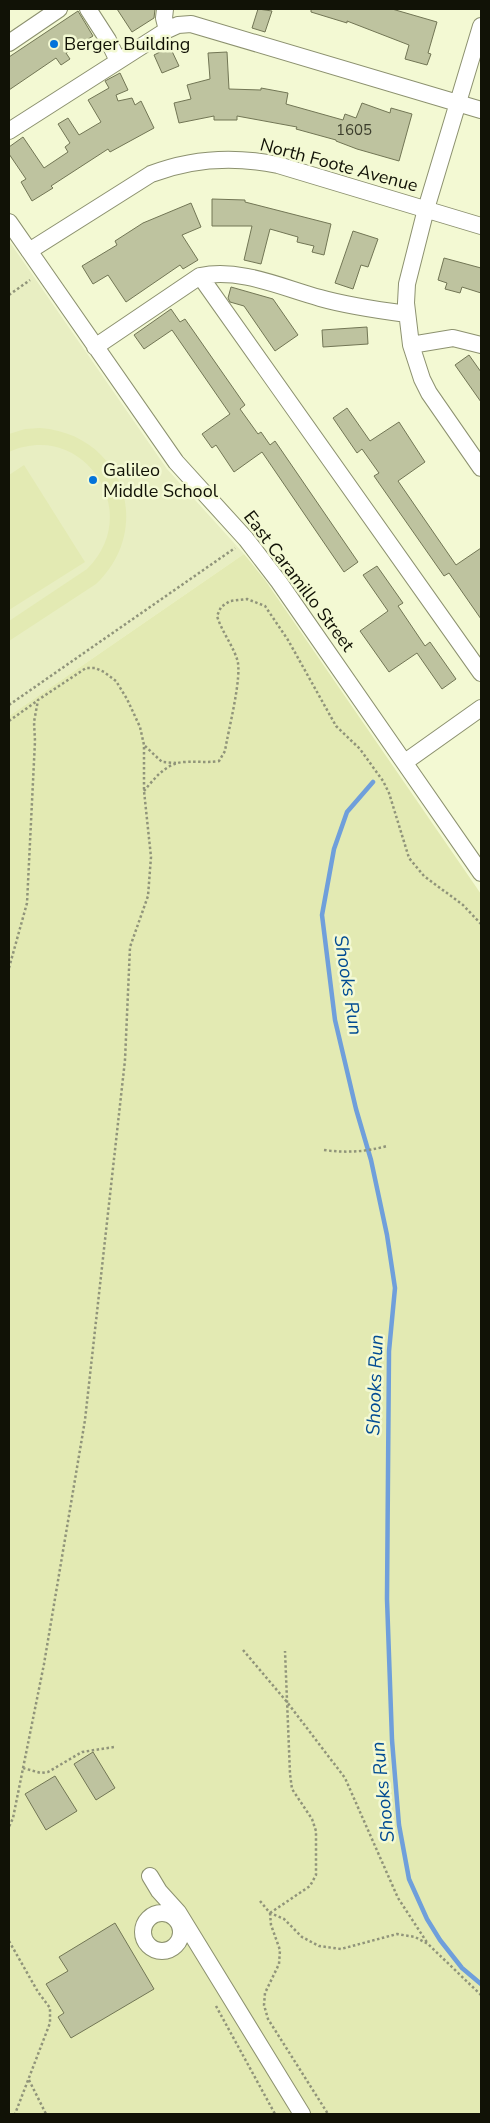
<svg xmlns="http://www.w3.org/2000/svg" width="490" height="2123" viewBox="0 0 490 2123" font-family="'Nunito Sans',sans-serif">
<style>
.built{fill:#e8eec2}
.green{fill:#e3eab3}
.lines{fill:none;stroke-linecap:round;stroke-linejoin:round}
.stream{stroke:#6f9fdb;stroke-width:4.5}
.building{fill:#bec39f;stroke:#727655}
.minor-casing{stroke:#8c916f;stroke-width:18}
.path{stroke:#90947a;stroke-width:2.5;stroke-dasharray:2.5 2.5;stroke-linecap:butt}
.minor{stroke:#fff;stroke-width:16}
.poi-dot{fill:#0373da;stroke:#f3f9d3;stroke-width:2}
.labels{text-anchor:middle;dominant-baseline:central;stroke-width:5;stroke-linejoin:round;paint-order:stroke}
.number-label{font-size:15px;fill:#3c3e2c}
.poi-label{font-size:18px;fill:#111206;stroke:#f3f9d3;text-anchor:start}
.street-label{font-size:18px;fill:#111206;stroke:#f3f9d3}
.water-label{font-size:19px;font-style:italic;fill:#024c93;stroke:#f3f9d3}
</style>
<rect width="100%" height="100%" fill="#f3f9d3"/>
<path class="built" d="M9,241L167,469L244,554L9,716Z"/>
<path class="green" d="M40,428C123,434 155,528 96,584L9,641V621L87,569C145,512 83,419 9,452V434L25,429Z
M24,465L85,562L9,610V475Z
M244,554L265,580L481,894V2114H9V716Z"/>
<g class="lines">
<path class="stream" d="M373,782L347,812L334,849L322,915L335,1020L356,1109L371,1160L387,1235L395,1288L389,1351L387,1599L392,1740L399,1825L409,1879L427,1919L440,1940L462,1968L481,1984"/>
</g>
<path class="building" d="M117,9H155L154,18L132,32Z
M258,9L272,11L265,32L252,28Z
M311,9H392L437,22L428,53L431,54L427,65L405,59L409,45L347,21V23L311,12Z
M78,11L93,36L66,53L70,59L61,65L56,58L9,90V57Z
M170,47L179,66L162,73L154,55Z
M227,52L229,89L261,90V88L288,93L286,104L343,120L345,114L356,118L362,103L390,113L391,108L412,114L399,161L357,149L336,141V140L296,129L297,127L237,116V120H214V116L179,123L174,103L191,99L187,85L210,79L208,53Z
M120,73L128,90L116,95L118,101L132,98L135,105L141,101L154,128L110,152L108,149L51,186L53,188L32,201L21,182L26,179L9,154V147L23,137L44,168L68,152L65,147L70,143L58,124L68,118L79,135L101,122L88,100L109,88L105,81Z
M212,199L245,200V202L331,224L324,255L312,252L314,246L297,242L298,237L270,229L261,264L244,260L252,226H212Z
M191,203L201,227L182,235L198,260L183,269L180,265L126,302L108,275L93,284L82,266L117,245L115,241L143,223Z
M353,231L378,239L368,267L361,265L353,289L335,283Z
M444,258L481,268V293L462,287L460,293L445,289L447,283L438,280Z
M231,287L273,299L298,335L275,351L244,306L230,302L228,298Z
M171,309L180,322L185,319L245,405L240,409L258,434L261,432L270,445L275,441L358,562L344,572L262,452L234,472L216,445L212,448L202,434L230,414L172,330L144,349L134,335Z
M367,327L368,344L323,347L322,330Z
M469,355L481,372V402L455,365Z
M347,408L370,441L399,422L425,462L398,481L456,565L481,548V619L449,573L444,576L374,476L379,473L362,449L357,453L333,418Z
M377,566L403,603L398,606L425,646L430,642L456,679L442,689L417,653L389,672L360,631L388,611L363,575Z
M93,1752L115,1788L96,1800L74,1764Z
M55,1776L77,1811L46,1830L25,1794Z
M115,1923L154,1989L71,2038L58,2017L64,2013L46,1984L68,1971L59,1957Z"/>
<g class="lines">
<defs>
<path id="minor" d="M88,9L108,40L118,61
M165,9L164,18L167,30
M481,26L426,209L407,284L406,303L411,345L422,379L429,393L481,468
M9,43L59,9
M9,131L167,30L178,25L191,24L481,110
M9,222L176,462L246,539L279,582L481,873
M29,251L151,174C193,158 235,156 278,165L481,226
M200,276L481,673
M411,345L453,338L481,345
M95,347L200,276C241,268 280,287 320,298C348,306 377,310 407,314
M405,762L481,708
M150,1876L159,1891L178,1912L302,2114
M143 1932a19 19 0 1 1 38 0a19 19 0 1 1-38 0Z"/>
</defs>
<use href="#minor" class="minor-casing"/>
<path class="path" d="M9,295L30,280
M9,705L235,548
M9,721L37,701
M145,746L162,762L176,763
M144,791C154,779 166,763 184,762C197,761 205,763 219,761L225,751C228,731 243,675 237,659C232,644 222,632 217,616L221,607L230,601L247,599L265,606L288,640L336,726L360,749L383,781L389,793L409,858L424,876L463,905L481,924
M9,968L27,903L35,741L34,722L38,700L86,668H95L104,672L116,681L127,699L140,727L144,745V791L151,857L148,896L130,947L125,1060L85,1420L44,1664L13,1818L9,1827
M324,1150C346,1153 365,1152 387,1146
M243,1650L287,1702L345,1778L398,1898L428,1944
M23,1768L41,1773L48,1772L82,1752L114,1747
M260,1901L270,1913L284,1919L302,1937L319,1946L341,1949L397,1934L415,1937L428,1944L481,1995
M270,1913L310,1886L316,1875V1831L312,1819L292,1789L290,1774L285,1651
M270,1913L271,1925L280,1950L279,1964L265,1993L264,2005L268,2019L328,2114
M9,1941L38,1992L50,2008V2023L15,2114
M216,2006L275,2114
M29,2080L46,2114"/>
<use href="#minor" class="minor"/>
</g>
<g class="poi-dot">
<circle cx="54" cy="44" r="5"/>
<circle cx="93" cy="480" r="5"/>
</g>
<g class="labels">
<g class="number-label">
<text x="354" y="130">1605</text>
</g>
<g class="poi-label">
<text x="64" y="44">Berger Building</text>
<text x="103" y="470">Galileo<tspan x="103" dy="21">Middle School</tspan></text>
</g>
<g class="street-label">
<text transform="translate(339 165) rotate(15)">North Foote Avenue</text>
<text transform="translate(299 581) rotate(53)">East Caramillo Street</text>
</g>
<g class="water-label">
<text transform="translate(348 985) rotate(81)">Shooks Run</text>
<text transform="translate(375 1385) rotate(-88)">Shooks Run</text>
<text transform="translate(383 1792) rotate(-96)">Shooks Run</text>
</g>
</g>
<rect width="490" height="2123" fill="none" stroke="#111206" stroke-width="20"/>
</svg>
